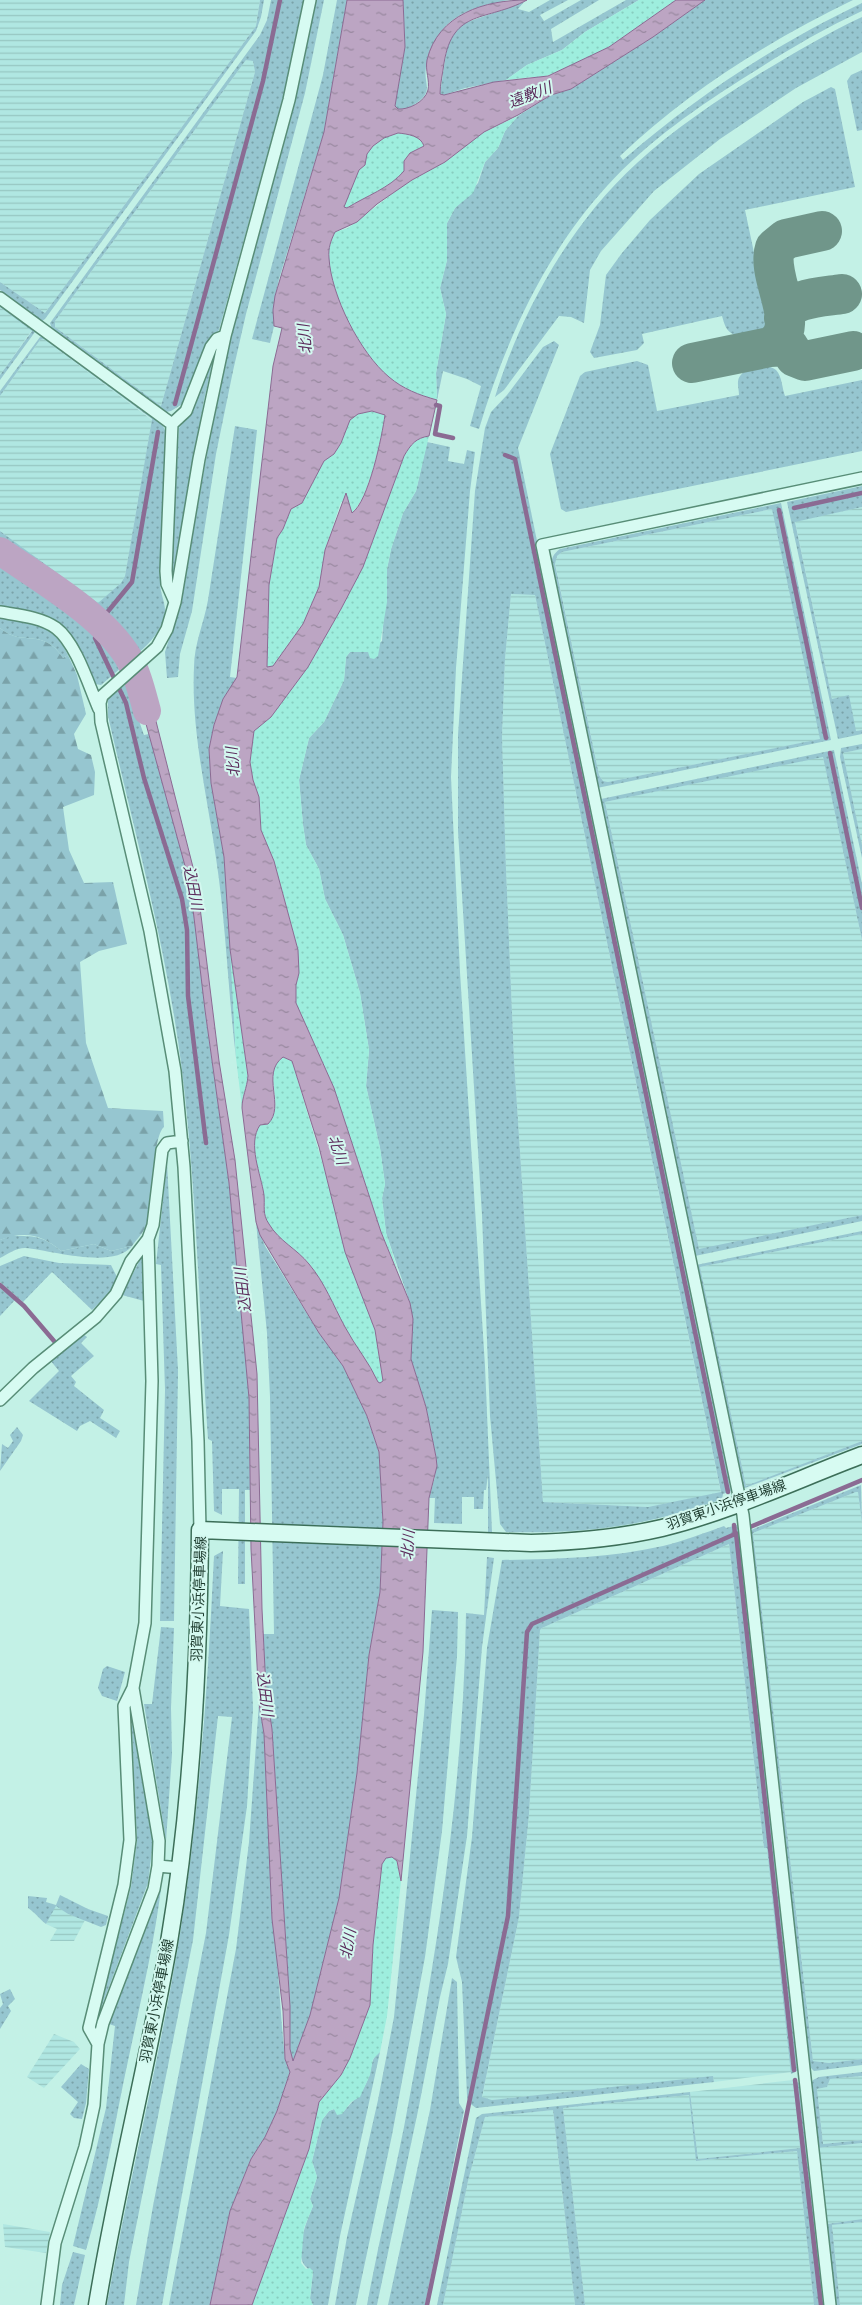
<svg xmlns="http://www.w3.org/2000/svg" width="862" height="2305" viewBox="0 0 862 2305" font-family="Bitter,'Noto Sans JP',serif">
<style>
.farmland{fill:url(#farmland-rules)}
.grass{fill:url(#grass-dots);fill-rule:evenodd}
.forest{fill:url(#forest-firs)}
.sand{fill:url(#sand-dots)}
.water{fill:url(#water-ripples);stroke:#8b6b93;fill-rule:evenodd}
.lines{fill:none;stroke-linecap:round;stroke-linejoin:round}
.stream{stroke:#8b6b93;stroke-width:4.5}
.river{stroke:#bca5c3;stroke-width:28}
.taxiway{stroke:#70968a;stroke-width:40}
.street-casing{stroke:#588d77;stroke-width:14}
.secondary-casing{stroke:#3c6e58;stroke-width:19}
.street{stroke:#d7fbf2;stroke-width:11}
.secondary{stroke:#d7fbf2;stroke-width:16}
.labels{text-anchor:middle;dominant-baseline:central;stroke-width:4;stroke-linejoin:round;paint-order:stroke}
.street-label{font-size:14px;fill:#1d3b2e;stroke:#d3f8ef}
.water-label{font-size:15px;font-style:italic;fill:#5c2c5c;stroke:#d3f8ef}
</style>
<defs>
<pattern id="farmland-rules" width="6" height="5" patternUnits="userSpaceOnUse" patternTransform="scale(1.25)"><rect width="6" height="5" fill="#b0e7e2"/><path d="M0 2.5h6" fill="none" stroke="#97c7c2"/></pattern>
<pattern id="grass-dots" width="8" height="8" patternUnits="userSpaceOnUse" patternTransform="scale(1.25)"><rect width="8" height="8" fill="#96c6d0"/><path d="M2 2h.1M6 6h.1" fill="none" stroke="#7aa2a9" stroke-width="1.8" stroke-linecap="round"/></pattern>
<pattern id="forest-firs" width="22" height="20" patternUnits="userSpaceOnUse" patternTransform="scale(1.25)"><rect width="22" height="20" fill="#96c6d0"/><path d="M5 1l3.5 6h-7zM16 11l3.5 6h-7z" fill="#7aa2a9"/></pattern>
<pattern id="sand-dots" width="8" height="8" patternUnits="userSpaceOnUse" patternTransform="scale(1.25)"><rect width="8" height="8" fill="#9eeede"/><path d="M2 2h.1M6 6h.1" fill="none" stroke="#88cdbf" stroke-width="1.8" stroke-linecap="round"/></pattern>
<pattern id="water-ripples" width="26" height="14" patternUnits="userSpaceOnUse" patternTransform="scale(1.25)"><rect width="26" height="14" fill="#bca5c3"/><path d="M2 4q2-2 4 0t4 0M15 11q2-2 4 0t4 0" fill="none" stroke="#98889f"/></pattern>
</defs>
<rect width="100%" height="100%" fill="#c3f1e6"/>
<path class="farmland" d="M0,0H260L256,26L45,313L0,282Z
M246,60L253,61L255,72L161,406L55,327V321Z
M0,307L32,330L0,375Z
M44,339L152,420L125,576L121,583L98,604L0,531V396L40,340Z
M862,507V730L856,731L832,699L795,521Z
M773,509L821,739L608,782L603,781L599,775L555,563L557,556L562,552Z
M511,594L535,595L721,1493L648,1507L543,1502L514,1060L506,869L502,736L505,659Z
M862,749V845L843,753Z
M823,756L862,940V1215L699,1250L605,802Z
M862,1234V1441L746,1487L700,1267Z
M856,1492H858L862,1524V2059L829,2063L813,2061L753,1533Z
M729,1544L764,1848H767L792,2072L714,2082L713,2077L492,2100L482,2098L519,1917L529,1814L540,1630L542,1628Z
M56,1905L68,1914L85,1920L74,1941H50L57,1929L46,1924Z
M54,2034L74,2042L80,2049L44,2088L27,2077Z
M862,2076V2140L823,2144L817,2089L827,2087L830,2079Z
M793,2080L800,2148L698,2159L690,2092Z
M689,2095L697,2161L797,2151L814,2305H585L563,2108Z
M553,2110L575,2305H443L468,2181L485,2117Z
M862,2143V2219L827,2224L818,2148Z
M862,2222V2305H840L832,2225Z
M3,2224L50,2232L46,2253L5,2247Z"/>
<path class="grass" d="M260,0H264L261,17L256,31L45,319L42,321L0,290V282L45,313L256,26Z
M271,0H304L283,98L219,330L209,344L184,403L171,411L166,412L52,329L50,323L260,35L267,20ZM246,60L253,61L255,72L161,406L55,327V321Z
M316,0H324L305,93L246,314L233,371L216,454L192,611L180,654L178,677L167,678L165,652L180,605L215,409L228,348L295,102Z
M337,0H347L324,132L279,279L273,310L274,326L270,343L252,339L323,75Z
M403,0H508C483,6 461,9 443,29C435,39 428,55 426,67C423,85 435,91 415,104C409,108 405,110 398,109L395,106L405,47Z
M550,0H568L540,15L544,21L581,0H599L551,29L553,42L626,0H639L585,32L562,50L527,65L506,80L465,88L444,95L440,94L447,47L450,38L462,24L524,2L518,9L529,12Z
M705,0H853C769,41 688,91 620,156L623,160C698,95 773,46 862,3V11C823,29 786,51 750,74C699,106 648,141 607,186C545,254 505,341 479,429L470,426L481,386L467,379L443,371L437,400L436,373L446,314L440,288L447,260V223L455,208L478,183L485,162L498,148L505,131L518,116L551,95L571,89L653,37Z
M862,17V52L796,88L720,139L654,191L601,251L590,270L584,323L571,317L559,316L504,390L495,397C521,312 570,224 637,163C674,129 716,101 759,74C793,54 827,33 862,17Z
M862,70V130L857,131L847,81L851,75Z
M831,87L835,89L855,187L745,210L768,319C767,322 767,325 766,327C761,334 738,338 731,333C725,329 724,322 722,316L642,334L644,343L637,350L594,358L590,352L600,325L606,275L622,253L650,220L699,174L803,102Z
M0,304L33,328L35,332L0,380V375L32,331L0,307Z
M44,336L151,414L163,426L166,433L160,583C160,592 165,602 165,610C165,626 150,644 138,653L110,620L0,540V531L98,603L121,583L125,576L152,419L44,339L40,340L0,396V391L40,337Z
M554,341L559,345L518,448L731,1491L723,1494L722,1499C647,1526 586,1534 506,1532L500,1524L490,1416L482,1215L458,831V735L475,491L485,428L491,412L507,395L543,347ZM511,594L535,595L721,1492L648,1507L543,1502L514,1060L506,869L502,736L505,659Z
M216,347L204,400L173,579L171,574L179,428L185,420Z
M637,361L648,365L657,411L739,395C739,388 736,382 740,376C746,367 769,363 776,370C782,376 782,388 785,396L862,380V451L566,512L561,509L550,454L580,376L585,372Z
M235,426L257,430L230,677L237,678L223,699L214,725L209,749L211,783L224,857L228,891L236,1058C228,991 226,924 216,858C207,795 191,731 194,667C194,644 204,623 208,600Z
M427,442L450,447L448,461L464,464L467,450L475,452L470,491L456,668L451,777L460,972L485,1366L492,1532H488V1475L486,1490H484L483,1509H474V1497H462V1524L434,1523L435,1498H429L435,1477L436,1457L426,1407L411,1359L410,1303L386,1233L382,1198L385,1184L380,1148L366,1086L369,1050L360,993L343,935L325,899L319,869L306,845L303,825L299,780L309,738L324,722L344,680L346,657L350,652H368L382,641L387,569L391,549L403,513L416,491Z
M862,486V507L795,522L832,699L849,695L856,731L862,730V734L838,739L787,502Z
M781,503L831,740L597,788L552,573C551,563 550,556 560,549ZM772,509L820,739L608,782L603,781L599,775L555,564L557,556L562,552Z
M0,561L83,619L110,646L122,667L101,685L95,684C66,624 67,619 0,606Z
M0,617C32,624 53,623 68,655L63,658C42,626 23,648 0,628Z
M126,684L144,735L149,734L187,869L197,936L205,1010L229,1183L240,1289L249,1399L250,1490H245V1584H238L239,1489H222V1515L214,1511L212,1441L208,1439C199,1317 197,1193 182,1070C167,950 135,834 108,716V699Z
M862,744V749L843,753L862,845V858L840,757L841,748Z
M834,750L862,884V940L823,757L605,802L699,1249L862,1215V1221L695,1256L600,805L601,799Z
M167,1163L178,1371L174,1621H160L165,1390L161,1265L156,1264Z
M256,1222L265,1246L319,1333L343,1366L367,1416L379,1452L383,1522L380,1592L369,1655L357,1773L339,1898L310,2015L293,2062L290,2049V2006L272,1729L266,1689L263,1634H274L270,1397L267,1333Z
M862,1231V1234L700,1267L746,1486L862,1441V1444L742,1489L696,1265Z
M10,1236C34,1236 42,1235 61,1251L94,1244L111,1251L132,1246C113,1270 51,1250 25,1248C16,1248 8,1254 0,1258V1240Z
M24,1256L59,1263L111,1265L117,1277L113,1290L92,1310L52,1272L23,1302L0,1282V1266Z
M142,1256L144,1301L122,1295Z
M0,1288L15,1300L0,1316Z
M83,1334L87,1337L81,1343L94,1356L71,1376L76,1382L74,1386L104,1410L100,1418L120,1431L116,1438L90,1421L80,1426L77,1431L29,1401L59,1371L50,1360Z
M17,1427L23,1435L21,1441L0,1471L2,1444L8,1448L13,1441L10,1435Z
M861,1485L862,1524L858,1492H856L753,1533L813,2061L829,2063L862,2059V2065L814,2071L809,2066L751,1530Z
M737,1525L739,1533L799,2070L791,2074L767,1848H764L729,1544L542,1628L540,1630L529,1814L519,1917L482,2097L492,2100L713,2076L714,2082L476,2108L468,2102L467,2096L462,1982L456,1957L472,1837L487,1648L502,1560C556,1559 610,1558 663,1546C684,1541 704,1533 724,1526L726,1528Z
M223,1551L220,1606L249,1609L253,1709L247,1806L229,1935L162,2305H136L153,2206L206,1933L232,1717L218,1716L193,1940L129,2262L124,2305H107C129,2179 161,2054 181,1928C200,1805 208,1680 214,1556Z
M487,1557L494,1558L482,1647L467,1836L448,1964L440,1997L419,2106L377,2305H367C378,2245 392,2187 404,2127C436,1958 464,1786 466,1613L484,1615Z
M432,1610L458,1612L457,1656L442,1831L425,1957L392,2135L356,2305H335L347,2237L378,2100L394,2017L424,1715Z
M161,1627L174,1628L171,1708L172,1754L166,1841L144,1704H152Z
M107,1666L125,1672L117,1701L102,1696L98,1688L103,1669Z
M259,1703L264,1734L271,1878L282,2027L285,2059L290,2072L277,2111L265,2137L251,2159L230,2211L210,2305H169L236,1949L249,1842Z
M131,1709L153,1842L148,1883L97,2019L131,1887L137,1841Z
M161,1889C153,1951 138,2013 125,2075C113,2133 103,2193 86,2250L73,2246L106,2108L115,2026L109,2024Z
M60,1895L88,1909L108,1916L106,1925L101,1927L68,1914L56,1906L46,1924C39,1919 36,1913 28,1908V1896L47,1898L46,1902L56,1905Z
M452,1978L457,1982L459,2103L464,2111L425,2305H388L430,2110Z
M10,1989L15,1999L8,2006L11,2011L0,2029V2008L3,2004L0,1994Z
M380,2052L340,2236L328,2305H313L310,2299L313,2271C289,2264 306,2222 313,2206L310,2199L317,2177L312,2161L322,2120L329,2111L334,2109L342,2114C353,2099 363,2094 369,2076C372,2068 371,2056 380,2052Z
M81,2064L89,2069L86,2103L82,2119L74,2118L70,2114L78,2102L61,2087Z
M862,2072V2076L830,2079L827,2087L817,2089L823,2144L862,2140V2143L818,2148L811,2085L813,2080L819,2077Z
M793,2080L799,2083L824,2305H814L797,2151L696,2161L689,2095L563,2108L585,2305H575L553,2110L485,2117L468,2181L443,2305H437L476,2118L482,2114L690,2092L698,2159L800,2148Z
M862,2219V2222L832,2225L840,2305H836L827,2224Z
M73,2252L85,2255L74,2305H60L62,2285Z"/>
<path class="forest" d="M0,628C23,648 42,626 63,658L68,655L77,675L86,714L74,734L78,749L91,755L95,772L94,795L63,807L69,850L84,883L113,882L127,944L99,951L80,962L86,1043L108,1108L163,1111L164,1127C152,1137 153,1204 147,1223C145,1231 137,1239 132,1246L111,1251L94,1244L61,1251C42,1234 24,1231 0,1240Z"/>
<path class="sand" d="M639,0H676L609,47L566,69L540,78L533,77L506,80L527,65L562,50L585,32Z
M518,116L505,131L498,148L485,162L473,193L455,208L447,223V260L440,288L446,314L436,373L437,400C419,395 403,389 389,377C360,353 331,295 329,258C328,248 331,240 335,232L348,228L405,184L445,162L484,132Z
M398,133C408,134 420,136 424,146L410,153L404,161L405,171C390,188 366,196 347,208L344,207L359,170L365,165L367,154L373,146L384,138Z
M372,411L385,415C382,436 369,501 351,513L350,506L341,502L325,550L319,587L303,624L273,666L267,667L269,585L277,538L283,529L291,509L302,503L324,461L334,454L341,443L350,420L358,414Z
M429,436L416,491L403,513L391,549L387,569V602L378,656L374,659L370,658L368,652H350L346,657L344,680L324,722L309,738L299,780L303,825L306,845L319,869L325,899L343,935L360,993L369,1050L366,1086L380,1148L385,1184L382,1198L386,1233L398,1271L381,1232L334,1088L296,1003V985L299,973L298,950L274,861L261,830L259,797L253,780L250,762L254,731L271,717L308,667L341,609L363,567L404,456C411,444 416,438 429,436Z
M230,949L248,1077C247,1088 242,1097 242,1108L236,1058Z
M283,1057L292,1061L361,1293L375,1330L383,1381L380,1383L378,1382C369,1362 355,1346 345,1327C333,1306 323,1279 307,1261C294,1248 278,1240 269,1224C262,1214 265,1206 264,1195C261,1174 247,1144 260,1125L268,1124C270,1120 274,1115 275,1110C278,1091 265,1071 283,1057Z
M392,1857L397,1861L401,1881L387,2016L380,2052L373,2059L370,2075L360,2097L351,2102L342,2114L337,2115L334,2109L329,2111L322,2120L312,2161L317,2177L310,2199L313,2206L304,2228L301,2263L306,2269L310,2268L313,2271L310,2298L313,2305H252L309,2149L319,2102L341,2075L350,2058L370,2005L373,1945L382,1864L386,1858Z"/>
<path class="water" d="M347,0H403L405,47L395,106L398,109C408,110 425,102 428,90C430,80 425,71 427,60C438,14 485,0 527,0C486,22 453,8 444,63C443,72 440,84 440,94L444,95L494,82L548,76L609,47L676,0H705L653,37L571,89L551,95L518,115L484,132L445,162L412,180L377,204L357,222L335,232C331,240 328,248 329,258C331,295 360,353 389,377C403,389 419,395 437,400L429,436C416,438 411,444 404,456L363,567L341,609L308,667L271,717L254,731L250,762L253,780L259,797L261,830L274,861L298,950L299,973L296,985V1003L334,1088L381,1232L410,1303L413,1319L411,1359L426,1407L436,1457L437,1466L429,1498L423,1652L401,1881L397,1861L392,1857L386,1858L382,1864L373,1945L370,2005L350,2058L341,2075L319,2102L309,2149L252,2305H210L230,2211L251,2159L265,2137L277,2111L290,2072L285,2059L283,2011L272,1919L264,1734L259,1703L251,1549L249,1398L229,1183L205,1010L190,884L143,713L130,681L143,670L197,883L219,1061L235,1160L257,1374L262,1609L266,1689L272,1729L290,2006V2049L293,2061L310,2015L339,1898L357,1773L369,1655L380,1592L383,1522L379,1452L367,1416L343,1366L319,1333L260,1235L256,1222L242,1108C242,1097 247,1088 248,1076L230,949L224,857L211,783L209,749L214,725L223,699L237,677L273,366L282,328L274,326L273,310L275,296L324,132ZM398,133C408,134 421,136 424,146L410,153L404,161V171C390,188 366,196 347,208L344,207L359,170L365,165L367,154L373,146L384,138ZM372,411L385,415C382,436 369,501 352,513L346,493L325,550L319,587L303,624L273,666L267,667L269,585L277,538L283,529L291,509L302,503L324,461L334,454L341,443L350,420L358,414ZM283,1057L292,1061L319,1147L345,1252L375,1330L383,1381L380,1383L378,1382C369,1362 355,1346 345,1327C333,1305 325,1283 309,1264C297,1249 279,1241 269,1224C262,1214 265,1206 264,1195C261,1174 247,1144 260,1125L268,1124C286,1106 260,1074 283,1057Z"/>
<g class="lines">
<path class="stream" d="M175,404L263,81L280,0
M436,405L440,406L435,434L453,438
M158,432L132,582L105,615L95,638L126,703L144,778L182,899L187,930L188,996L206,1143
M505,455L515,459L728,1492
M794,508L862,493
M779,510L826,738
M830,753L862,908
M0,1285L24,1306L54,1341
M750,1527L862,1480
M736,1533L794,2070
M795,2080L821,2305
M427,2305L508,1916L527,1632L532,1624L735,1534L734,1525"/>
<path class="river" d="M0,551C40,579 103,615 128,657C138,674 142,693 147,711"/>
<path class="taxiway" d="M784,318C788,297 824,297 842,294
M770,347L788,346L795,357L805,361L853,351
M692,363L770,347C806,328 765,279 775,248L786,239L822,231"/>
<defs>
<path id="street" d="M0,298L172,424
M175,602L167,584L166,571L172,424L186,411L211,347L217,339L225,336
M0,612C17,615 41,617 56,628C76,643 89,686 99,709
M0,1400L33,1368L96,1317L116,1294L131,1261L148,1239L153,1225L162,1150L167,1143L182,1141
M200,1530L198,1441L184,1167L175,1071L150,931L101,722L100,703L102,696L157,647L167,629L175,602L199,459L225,336L289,100L310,0
M133,1688L159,1841L158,1866L180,1868
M98,2044L103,2023L154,1889L158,1866
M47,2305L55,2243L85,2147L94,2105L98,2044L89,2028L124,1885L130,1840L124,1706L133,1688L145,1623L152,1381L148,1239
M830,2305L743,1515L542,545L862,478"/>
<path id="secondary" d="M97,2305C117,2183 148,2063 169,1942C192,1806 199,1667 200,1530L531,1543C575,1542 619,1538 662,1528C731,1511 796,1480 862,1455"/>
</defs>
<use href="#street" class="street-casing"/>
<use href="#secondary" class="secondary-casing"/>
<use href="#street" class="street"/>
<use href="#secondary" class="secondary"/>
</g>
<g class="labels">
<g class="street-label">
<text transform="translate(726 1505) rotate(-19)">羽賀東小浜停車場線</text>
<text transform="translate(199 1599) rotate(-88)">羽賀東小浜停車場線</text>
<text transform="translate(157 2001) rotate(-79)">羽賀東小浜停車場線</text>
</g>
<g class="water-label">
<text transform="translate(530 95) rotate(-21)">遠敷川</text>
<text transform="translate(305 339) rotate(-96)">北川</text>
<text transform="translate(233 762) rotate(-95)">北川</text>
<text transform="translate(193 888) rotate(79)">込田川</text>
<text transform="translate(338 1150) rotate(72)">北川</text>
<text transform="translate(243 1290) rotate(-97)">込田川</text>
<text transform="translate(408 1545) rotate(-86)">北川</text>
<text transform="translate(265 1694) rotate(83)">込田川</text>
<text transform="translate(348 1944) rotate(-80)">北川</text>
</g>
</g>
</svg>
